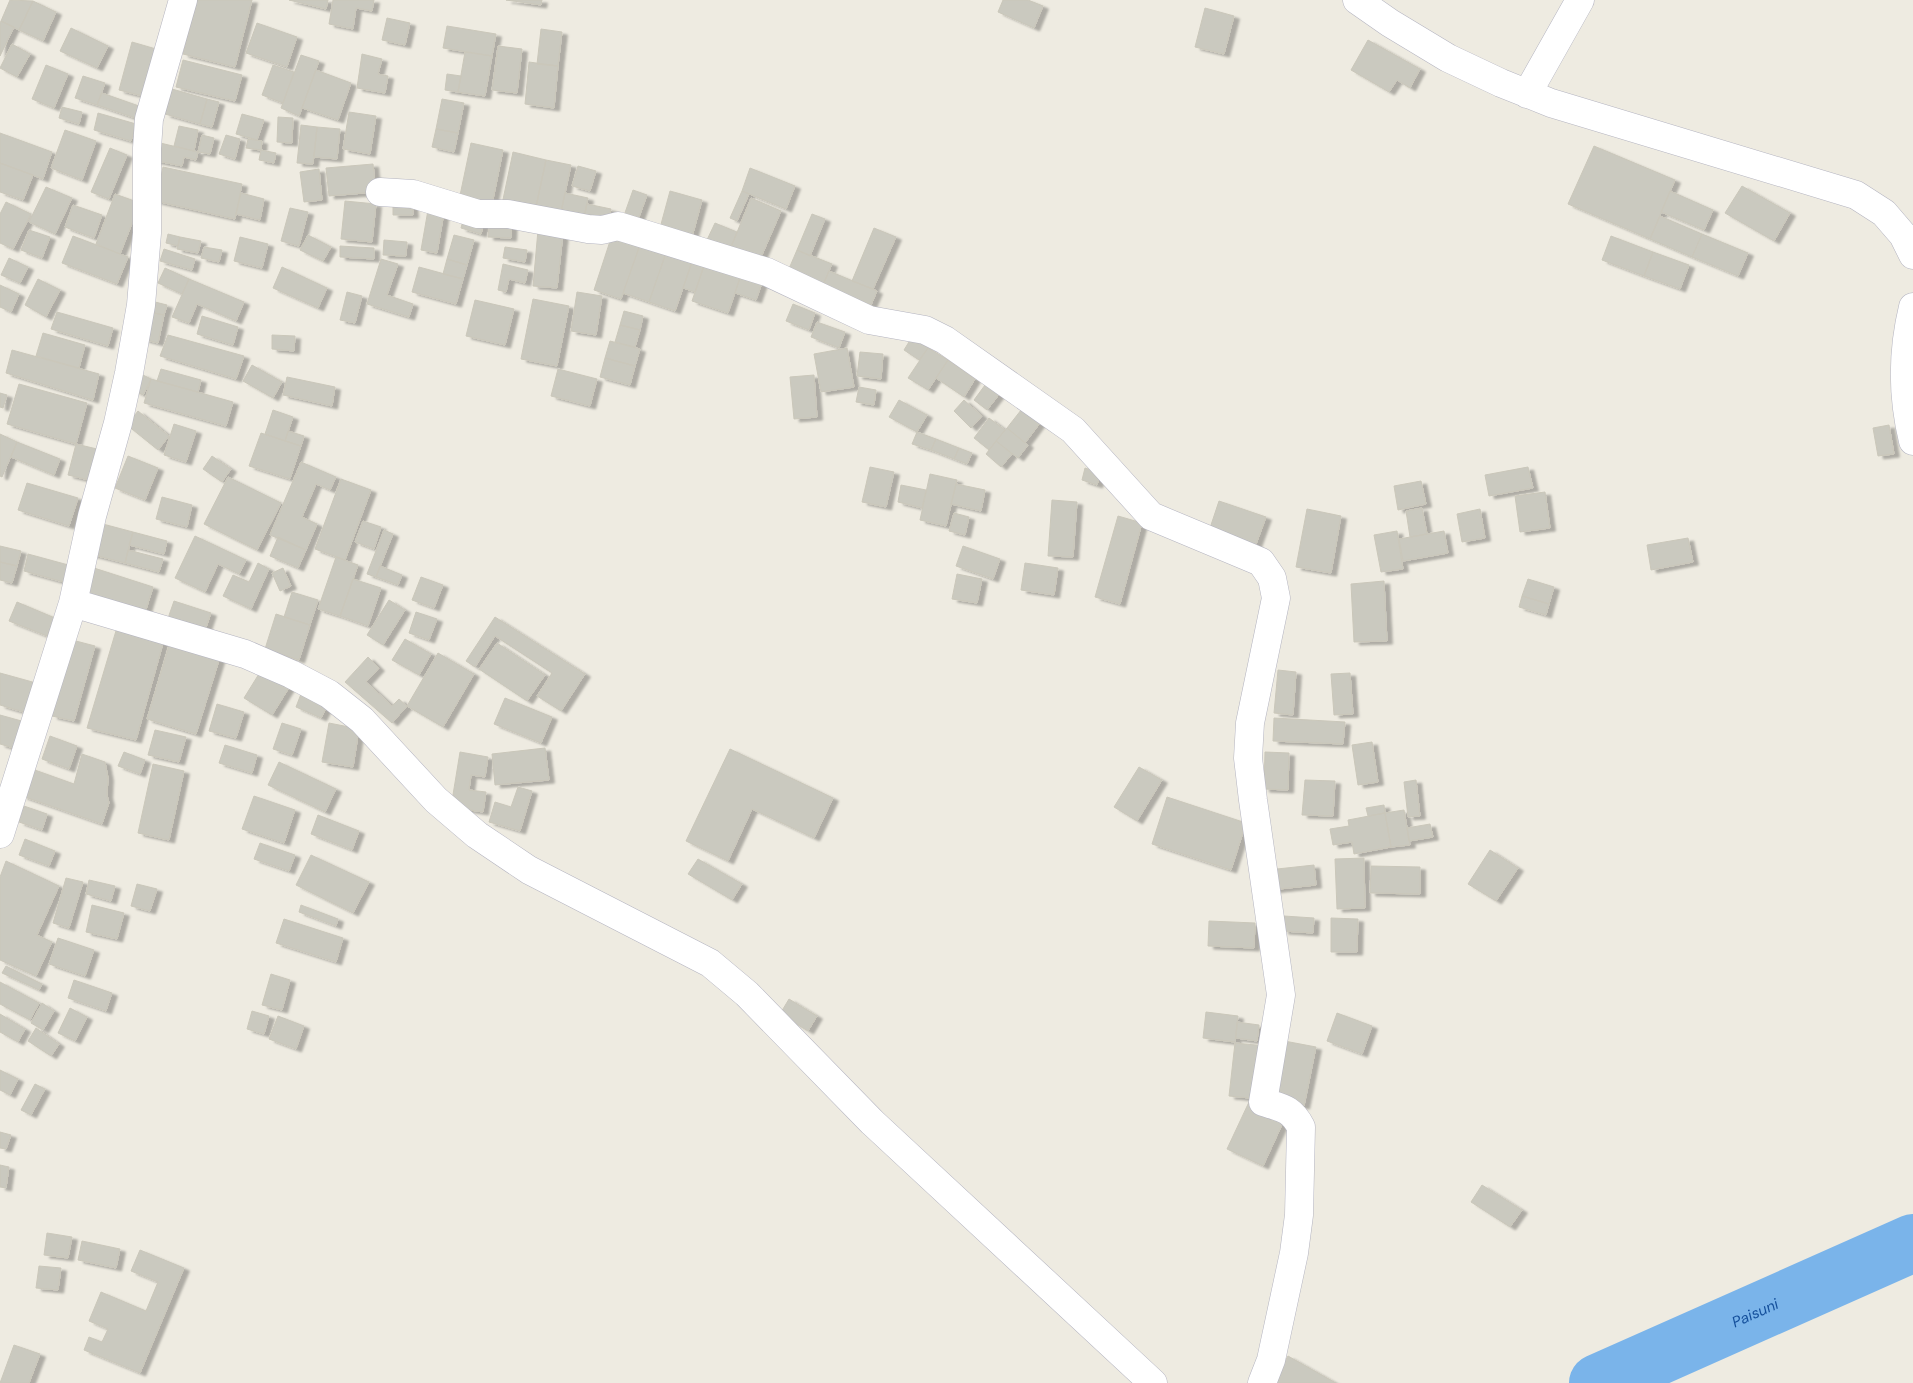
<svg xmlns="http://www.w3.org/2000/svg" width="1913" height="1383" viewBox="0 0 1913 1383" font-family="'DM Sans',sans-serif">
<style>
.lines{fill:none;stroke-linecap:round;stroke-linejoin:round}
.river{stroke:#7ab4ea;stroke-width:58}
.building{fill:#cac9bf;stroke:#cac7ba;filter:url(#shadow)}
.street-casing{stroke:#b4b4c0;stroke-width:29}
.street{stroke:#fff;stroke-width:28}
.labels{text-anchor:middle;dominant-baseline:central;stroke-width:4;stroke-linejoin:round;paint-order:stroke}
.water-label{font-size:15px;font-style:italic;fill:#144f9b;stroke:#fff}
</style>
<defs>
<filter id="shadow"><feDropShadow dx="5.5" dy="3" stdDeviation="1" flood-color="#0004"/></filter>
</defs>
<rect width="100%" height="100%" fill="#eeebe1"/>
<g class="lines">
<path class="river" id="s1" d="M1598,1383L1913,1243"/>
</g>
<path class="building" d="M10,0L33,1L19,30L1,21Z
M197,0H252L235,67L183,54Z
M289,0H328L326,9Z
M333,0H374L372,11L356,8L353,29L329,24Z
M506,0H542L541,5Z
M1003,0H1028L1043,6L1034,28L998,12Z
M33,1L56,12L43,41L19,30Z
M1205,8L1234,16L1224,54L1195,47Z
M387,18L410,23L405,45L382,40Z
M1,21L14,27L0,56V23Z
M257,23L297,37L287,67L246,53Z
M447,26L496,34L492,56L443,48Z
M71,28L108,46L97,68L60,51Z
M541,29L562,32L558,66L537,64Z
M1368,40L1420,69L1410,88L1397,80L1389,92L1351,70Z
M132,42L156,49L143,96L119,90Z
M12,44L30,54L17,77L0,68Z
M498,46L522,49L517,93L492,90Z
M465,52L492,56L485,96L458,92Z
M362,54L382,59L378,74L388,76L385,93L357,88Z
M301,55L319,61L299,116L281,108Z
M183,60L242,75L235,101L176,87Z
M529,62L558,66L554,108L525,104Z
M46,65L68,74L54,108L32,99Z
M273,65L294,72L283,103L262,95Z
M316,70L351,83L338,120L302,108Z
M447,74L461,76L458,92L445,90Z
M83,76L105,83L97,105L75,98Z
M172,89L207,99L200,124L165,114Z
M102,93L139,106L135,118L97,105Z
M207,99L219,102L212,127L200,124Z
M442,99L464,103L458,133L436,129Z
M62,107L82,112L79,124L59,118Z
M349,112L376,116L370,154L343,149Z
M98,113L136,124L131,141L94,130Z
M242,114L264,120L257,140L236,134Z
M278,117L293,118L292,143L277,142Z
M301,125L317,127L313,164L297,163Z
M179,126L198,130L194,151L174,146Z
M317,127L340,129L337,159L314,157Z
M436,129L458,133L454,152L432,147Z
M65,130L96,141L82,180L51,168Z
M0,133L52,152L43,179L0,163Z
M202,135L214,138L210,154L198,152Z
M226,135L240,139L235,159L219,154Z
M248,139L262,141L261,150L246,148Z
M156,142L198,152L196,160L184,157L182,166L152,160Z
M471,143L503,150L490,214L458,205Z
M1594,146L1675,180L1650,239L1568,204Z
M110,148L127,155L109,199L91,192Z
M261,150L276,153L274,163L259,160Z
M513,152L546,160L534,216L501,209Z
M546,160L571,165L560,217L534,216Z
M0,163L33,175L23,200L0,192Z
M373,164L376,192L329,196L326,168Z
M578,166L596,171L590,191L572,186Z
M163,167L242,184L235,219L156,201Z
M750,168L795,186L786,209L742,191Z
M319,169L322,200L304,202L300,172Z
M1742,186L1790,213L1774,241L1725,213Z
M46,187L72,198L55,234L29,222Z
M633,190L647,195L635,228L621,224Z
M670,191L702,200L692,237L660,228Z
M742,191L749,194L737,221L730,218Z
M1670,191L1713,210L1704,230L1661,212Z
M241,193L264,199L260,220L236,214Z
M565,193L588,198L583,222L560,217Z
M115,194L140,203L120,254L96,244Z
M393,198H412L413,215H393Z
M751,198L781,211L758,264L729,252Z
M345,201L376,204L372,242L341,239Z
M6,202L31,214L13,249L0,243V214Z
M587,204L611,209L607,227L583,222Z
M73,205L102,215L94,238L65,227Z
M290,208L308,212L299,246L281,241Z
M428,210L444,212L437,253L421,250Z
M465,213L485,219L481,234L461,228Z
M812,214L825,219L810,256L797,250Z
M1660,216L1702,234L1692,257L1650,239Z
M512,217L511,238L488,237L489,226Z
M715,223L737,232L729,252L706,242Z
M874,228L896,237L873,289L852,281Z
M614,229L642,239L621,299L594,290Z
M29,230L50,237L42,258L21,250Z
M538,230L563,233L557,288L533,286Z
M168,234L180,237L178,246L166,243Z
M1702,234L1748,253L1738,276L1692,257Z
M308,235L331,247L323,261L300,250Z
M454,235L474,240L467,265L447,259Z
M73,236L128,257L117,284L62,263Z
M1611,236L1653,252L1644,276L1602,260Z
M180,237L201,241L198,253L177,249Z
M240,237L268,244L262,268L234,261Z
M642,239L668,247L649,302L623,293Z
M384,240L407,242L406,256L383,255Z
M340,246L374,248V259L340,257Z
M204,247L222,250L219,262L201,258Z
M505,247L527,250L525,262L503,258Z
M668,247L694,256L675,311L649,302Z
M164,249L195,259L192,270L160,261Z
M797,250L832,264L823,285L788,271Z
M1653,252L1689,265L1680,289L1644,276Z
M694,256L706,260L695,292L683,288Z
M9,258L28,267L20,283L1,275Z
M381,259L398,264L387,295L413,304L409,317L367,304Z
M447,259L467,265L463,279L443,274Z
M706,260L742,272L728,313L692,301Z
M503,264L528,270L525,283L509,279L506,292L498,290Z
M282,267L327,288L318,308L273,288Z
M419,267L463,279L456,304L412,292Z
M165,268L189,279L182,294L158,283Z
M829,271L877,291L871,305L823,285Z
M742,272L763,280L756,300L735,293Z
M38,279L60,290L46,317L25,305Z
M189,279L244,302L236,321L197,304L189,323L172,317Z
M0,285L19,294L11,312L0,307Z
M347,292L362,296L355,323L340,320Z
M577,292L602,296L596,335L571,331Z
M533,299L569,306L557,366L521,359Z
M475,300L514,309L505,345L466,336Z
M151,301L167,305L164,315L149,312Z
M793,304L815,313L809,330L786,321Z
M624,311L643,316L640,330L620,325Z
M57,312L113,328L108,346L51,329Z
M149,312L164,315L158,343L143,339Z
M202,316L238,327L233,345L197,334Z
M817,322L845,332L839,348L811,337Z
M620,325L640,330L635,347L615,342Z
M43,333L85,345L79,368L36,356Z
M168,335L244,356L236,379L160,356Z
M272,335L295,336L294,351L272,349Z
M912,337L928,348L919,360L904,350Z
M610,341L640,349L635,366L605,358Z
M847,348L854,387L821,392L814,354Z
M928,348L948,360L928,390L908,378Z
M12,350L99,374L93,400L6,373Z
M860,352L883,354L881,379L857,376Z
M605,358L635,366L630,385L600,377Z
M948,360L975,379L964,397L936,378Z
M252,365L282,382L273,398L243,381Z
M161,369L201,380L198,392L157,381Z
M558,369L597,379L590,406L551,396Z
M141,374L151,379L143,395L133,390Z
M814,375L817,417L794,419L790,377Z
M287,377L335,387L332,406L283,395Z
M151,379L233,402L226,426L144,403Z
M988,381L1001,392L987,410L974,400Z
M19,384L87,403L76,444L7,424Z
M859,387L876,390L874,405L856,402Z
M0,393L7,395L3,408L0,407Z
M899,400L927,415L917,432L889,417Z
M964,400L982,416L971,428L954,411Z
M1025,405L1043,419L1025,443L1007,428Z
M273,410L293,417L285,441L265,434Z
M138,411L169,436L158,450L127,425Z
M989,418L1005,430L989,450L974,438Z
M174,424L196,431L186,462L164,455Z
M1889,425L1894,454L1878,456L1873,428Z
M1007,428L1028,445L1018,458L996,441Z
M288,431L304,436L301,446L285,441Z
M917,432L936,439L931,450L912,444Z
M261,433L301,446L290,479L249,466Z
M0,434L17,442L2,477L0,476Z
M936,439L959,448L954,459L931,450Z
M996,441L1012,454L1001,467L986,454Z
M17,442L60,459L54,475L11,457Z
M76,444L97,449L89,480L68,475Z
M959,448L972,453L967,464L954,459Z
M128,456L158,468L145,500L115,488Z
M212,456L231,469L222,482L203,469Z
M301,462L336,477L330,490L316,484L302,517L317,524L306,550L270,535Z
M870,467L894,472L886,507L862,502Z
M1528,467L1533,488L1489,496L1485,475Z
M1085,468L1101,473L1097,485L1082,480Z
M930,474L957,480L946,526L920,520Z
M228,477L281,503L257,550L204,524Z
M341,479L371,490L345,560L315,549Z
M1421,481L1426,504L1398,510L1394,486Z
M27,483L78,498L69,526L18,510Z
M956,484L985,490L981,511L951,504Z
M901,485L926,490L922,508L898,502Z
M1545,492L1550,528L1520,532L1515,496Z
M162,497L192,505L187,527L156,519Z
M1052,500L1077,502L1073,557L1048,556Z
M1219,501L1266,517L1255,547L1209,531Z
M1422,508L1427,534L1410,537L1406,511Z
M1307,509L1341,516L1331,573L1296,567Z
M1480,509L1485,538L1462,542L1457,514Z
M954,513L969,517L965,535L949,531Z
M1118,516L1142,523L1120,604L1095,597Z
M363,521L381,527L374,549L355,542Z
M99,523L133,532L125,563L90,554Z
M384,530L393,534L376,577L367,574Z
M1397,531L1403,569L1381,572L1374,535Z
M1444,531L1448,553L1403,561L1399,539Z
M133,532L167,541L164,554L129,545Z
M195,536L246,560L239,574L218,564L205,592L175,578Z
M278,537L306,550L298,568L270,556Z
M1688,538L1693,562L1651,570L1647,545Z
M0,546L21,551L17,566L0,562Z
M963,546L1000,559L993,579L956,566Z
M128,550L163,559L159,572L125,563Z
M28,554L72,566L67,583L24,571Z
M336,557L358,565L340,616L318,609Z
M0,562L17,566L12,583L0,580Z
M258,563L269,569L251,609L223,596L233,575L249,582Z
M1025,563L1058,568L1054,595L1021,590Z
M380,566L402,575L398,585L376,577Z
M94,568L153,587L144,616L85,597Z
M283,568L291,586L280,591L272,573Z
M957,574L982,579L977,603L952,599Z
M421,577L443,585L434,608L412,600Z
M353,579L381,588L368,626L340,616Z
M1528,579L1554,587L1549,604L1522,596Z
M1384,581L1387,641L1354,642L1351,584Z
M292,592L318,600L310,625L284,617Z
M1522,596L1549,604L1546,615L1519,607Z
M389,600L405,610L383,645L367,635Z
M174,601L211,613L203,636L166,624Z
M17,602L55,618L47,636L9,621Z
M416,612L437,619L429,640L409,633Z
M276,614L310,625L299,660L265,649Z
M495,617L585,674L561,711L537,696L552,673L495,636L475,667L466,661Z
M118,624L165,636L136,740L87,728Z
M405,639L431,654L419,675L392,660Z
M72,640L95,646L74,721L52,716Z
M170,642L220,657L196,734L147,719Z
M497,643L545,675L527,701L479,669Z
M438,653L474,674L443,727L407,706Z
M368,657L379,668L366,682L392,706L399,699L407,706L392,723L345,682Z
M262,669L290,686L272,715L244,698Z
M1278,670L1296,672L1293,715L1274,713Z
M0,673L36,683L27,713L0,705Z
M1350,673L1353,714L1334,715L1331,674Z
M301,694L327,706L321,718L296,707Z
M505,698L552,717L541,743L494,724Z
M217,704L244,712L236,738L209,731Z
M0,715L25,722L17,749L0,744Z
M1274,718L1345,722L1343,744L1273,741Z
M282,723L301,729L292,755L273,749Z
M329,723L359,729L353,767L322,762Z
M155,730L186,737L179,762L148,755Z
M50,736L77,746L69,769L42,759Z
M1372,742L1378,782L1358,785L1352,745Z
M225,745L257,755L252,773L219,763Z
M545,748L549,780L495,785L492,754Z
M730,749L833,798L814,838L752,809L728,861L686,841Z
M124,752L145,760L140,774L118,766Z
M460,752L488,757L485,777L471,775L469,790L486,792L483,812L451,807Z
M1265,752L1289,753L1288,790L1264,789Z
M82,754L105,762L108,778L107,795L109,803L102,824L22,796L32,769L74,784Z
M279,762L336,789L325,812L268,785Z
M153,764L184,771L169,840L138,833Z
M1139,767L1162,780L1137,821L1114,807Z
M1305,780L1335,781L1333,816L1302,815Z
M1416,780L1420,816L1408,817L1404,782Z
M518,787L532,791L520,831L489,822L495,802L511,807Z
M254,796L295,810L284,843L242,829Z
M1167,797L1246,823L1231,870L1152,844Z
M1384,805L1385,813L1368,816L1366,808Z
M24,806L47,814L42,830L19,822Z
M1404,810L1410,845L1391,847L1385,813Z
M1385,813L1391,847L1354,854L1352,842L1333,845L1330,829L1349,826L1348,820Z
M318,815L359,831L352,850L311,834Z
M1430,824L1433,837L1409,841L1407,828Z
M25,839L55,851L49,866L19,855Z
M260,843L295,855L289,871L254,859Z
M1490,850L1518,868L1496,901L1468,884Z
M311,855L369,882L353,913L296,885Z
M1364,858L1365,908L1337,909L1335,859Z
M698,859L742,884L732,900L688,874Z
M6,861L59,886L37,935L52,942L36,976L0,960V877Z
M1314,865L1316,885L1270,890L1268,870Z
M1371,866L1420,867V894L1370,893Z
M66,878L83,882L69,928L53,923Z
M89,880L115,886L111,901L86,894Z
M137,884L157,889L150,911L131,906Z
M92,905L124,913L117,939L86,932Z
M301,905L338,919L336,926L299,912Z
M1284,916L1314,918L1313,933L1283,931Z
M1331,918L1358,919L1357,952H1331Z
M284,919L343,938L336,962L276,943Z
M1209,921L1255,923L1254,948L1208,946Z
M58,938L94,950L85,976L49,964Z
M6,966L42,984L39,990L2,973Z
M271,974L290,980L282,1010L262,1005Z
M74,980L112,993L106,1011L68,998Z
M0,982L39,1003L30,1020L0,1004Z
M789,999L817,1016L808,1031L780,1014Z
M42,1003L54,1011L43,1030L31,1023Z
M70,1008L87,1017L75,1041L58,1033Z
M252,1011L269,1016L264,1034L247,1029Z
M1206,1012L1238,1016L1235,1042L1203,1038Z
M1337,1013L1372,1026L1362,1054L1327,1041Z
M0,1014L25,1029L18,1042L0,1032Z
M278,1016L304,1026L296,1049L269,1039Z
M1237,1022L1259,1025L1257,1041L1236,1038Z
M36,1028L59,1044L51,1056L28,1041Z
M1279,1040L1316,1047L1304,1106L1267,1099Z
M1235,1043L1266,1046L1260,1099L1229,1096Z
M0,1070L18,1079L10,1095L0,1090Z
M35,1084L45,1089L31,1115L21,1110Z
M1249,1102L1285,1118L1263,1166L1227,1149Z
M0,1132L11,1135L6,1149L0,1148Z
M0,1165L9,1167L6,1188L0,1187Z
M1482,1185L1522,1210L1510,1227L1471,1202Z
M47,1233L72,1237L68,1258L44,1255Z
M82,1241L120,1249L116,1268L78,1260Z
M140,1250L184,1268L140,1373L84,1350L89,1337L102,1342L108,1329L89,1321L101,1292L146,1311L158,1282L131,1271Z
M39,1266L61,1268L58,1290L36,1288Z
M14,1345L40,1354L29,1383H0Z
M1288,1356L1336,1383H1273Z"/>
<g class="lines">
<defs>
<path id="street" d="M1357,0L1390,23L1448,58L1501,83L1551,103L1856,195L1884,213L1903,235L1913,255
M1527,94L1580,0
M380,192L413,194L478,214H508L588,229L602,230L618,226L767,272L869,320L925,330L945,340L1073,430L1151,516L1261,562L1272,578L1276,598L1250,723L1248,758L1253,800L1281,995L1263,1102C1282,1108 1291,1108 1301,1127L1299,1215L1294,1253L1271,1360L1262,1383
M1913,307C1902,352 1902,396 1913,441
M73,603L245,654L291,674L329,694L362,720L436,800L477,835L529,870L710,963L747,994L872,1122L1153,1383
M0,834L73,603L92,516L118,423L129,373L141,305L147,233V148L149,119L183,0"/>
</defs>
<use href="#street" class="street-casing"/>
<use href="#street" class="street"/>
</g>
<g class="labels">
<g class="water-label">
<text stroke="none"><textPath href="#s1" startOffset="172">Paisuni</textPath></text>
</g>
</g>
</svg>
